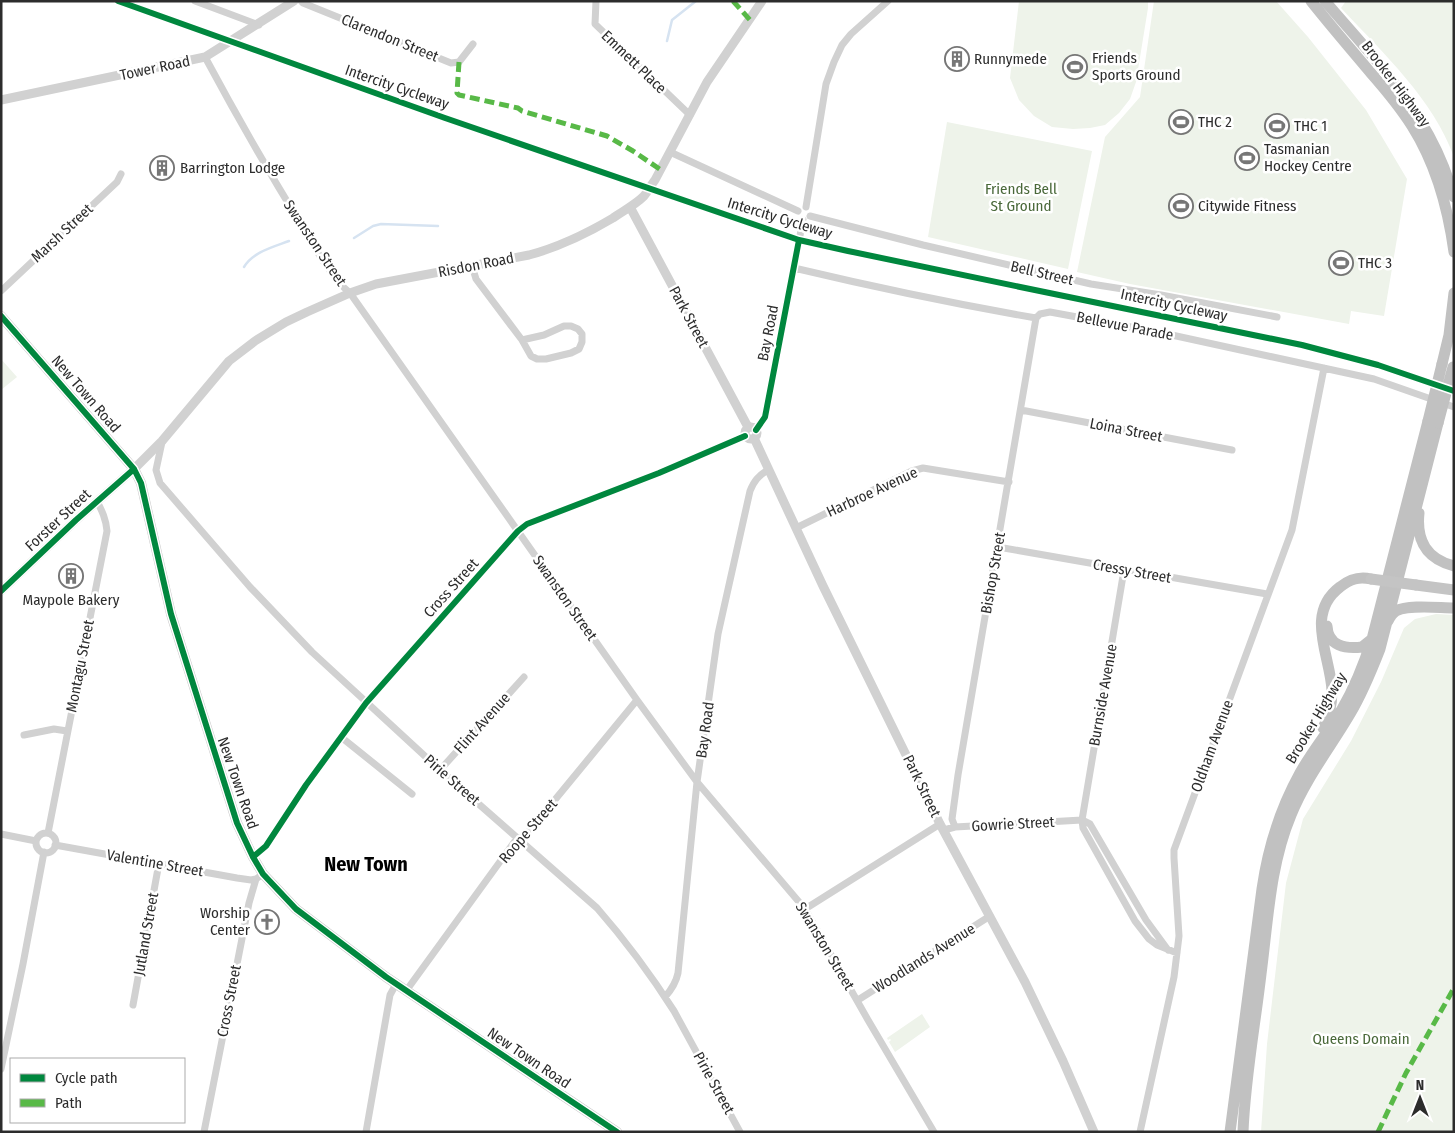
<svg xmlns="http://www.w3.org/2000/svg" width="1455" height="1133" viewBox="0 0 1455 1133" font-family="'Fira Sans Condensed',sans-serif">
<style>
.green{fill:#eef3ea}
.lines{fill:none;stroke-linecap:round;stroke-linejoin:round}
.stream{stroke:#d6e3f1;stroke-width:2.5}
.minor{stroke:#d1d1d1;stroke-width:7}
.tertiary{stroke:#d1d1d1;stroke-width:9}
.secondary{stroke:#cacaca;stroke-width:10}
.primary{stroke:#c4c4c4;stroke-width:11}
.trunk{stroke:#c1c1c1;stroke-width:11}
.primary-bridge{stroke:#c4c4c4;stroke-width:11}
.trunk-bridge{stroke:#c1c1c1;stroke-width:11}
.quiet{stroke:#58b947;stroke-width:5;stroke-dasharray:10 5;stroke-linecap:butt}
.cycleway-casing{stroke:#fff;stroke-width:9}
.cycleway{stroke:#00873e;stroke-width:6}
.labels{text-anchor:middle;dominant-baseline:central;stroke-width:5;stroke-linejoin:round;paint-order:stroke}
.street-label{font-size:15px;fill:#2c2c2c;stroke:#fff}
.poi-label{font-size:15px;fill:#2c2c2c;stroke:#fff;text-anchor:start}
.park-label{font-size:15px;fill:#496839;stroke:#fff}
.district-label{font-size:20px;font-weight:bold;fill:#000;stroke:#fff}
</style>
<rect width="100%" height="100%" fill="#fff"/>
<path class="green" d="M1019,1H1148V8L1136,82L1130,99L1119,113L1105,125L1090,128L1073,129L1052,127L1034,116L1019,100L1010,78Z
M1154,1H1276L1308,37L1366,110L1407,179L1384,316L1351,311L1349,324L1130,284L1077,272L1105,137L1140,97Z
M1346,1H1454V157C1433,99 1383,53 1341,8Z
M947,122L1092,151L1068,269L928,237Z
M1,359L17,377L1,390Z
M1436,614L1454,615V1132H1261L1267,1044L1286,883L1303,819L1351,741L1381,682L1404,628L1415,619Z
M922,1014L930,1027L895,1052L889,1042L891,1040L890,1039L888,1040L887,1038Z"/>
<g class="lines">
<path class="stream" d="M667,41L672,20L696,1
M354,238L373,226L381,224L438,226
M244,267C253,252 273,247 289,241"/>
<path class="minor" d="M195,1L259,25
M301,1L303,3L451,63L459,62L473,44
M596,1L595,24L690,115
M205,57C235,113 266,167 299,221C312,243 331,278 350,293L637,700L697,782L805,909L868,1020L934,1132
M670,152L798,211
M806,207L826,84L834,62L842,45L851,34L888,1
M810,216L923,245L1091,284L1161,295L1277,317
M472,266L476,279L522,340L531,356L537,359H546L571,353L579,349L582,342V334L578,329L571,326H564L544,335L522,340
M794,268C874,287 955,304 1036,318L1040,314L1050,312L1158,332L1374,379L1454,407
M1,291L117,182L121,174
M1021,410L1232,450
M756,430L765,417L803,220
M162,442L156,470L160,483L250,587L312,652L440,770L597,908C625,940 651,975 674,1011L740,1132
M796,528L912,471L923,468L1009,482
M998,547L1267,594
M1124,570L1082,820L1083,828L1135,921L1149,939L1157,945L1177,953
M24,735L54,729L67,731
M341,737L412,794
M440,770L524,677
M1082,820L1090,824L1146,920L1168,950
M955,827L952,819L958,775L1036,318
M944,830L955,827L1082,820
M48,833L107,531C106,519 102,511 97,501
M36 843a10 10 0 1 1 20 0a10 10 0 1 1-20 0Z
M1,834L36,841
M55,845L237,878L251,880L256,879
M253,857L266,846L306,785L366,703L518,531L527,524L659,473L745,436
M805,909L940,824
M406,991L515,841L526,835L637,700
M665,997C672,989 676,983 678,973L697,782L718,634L750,491C754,481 758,476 768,470
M858,1000L990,916
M133,1005L159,863
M1,1069L23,964L44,852
M204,1132L249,903L256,879L263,874
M366,1132L390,995L396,984
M1140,1132L1174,977L1179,936L1174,858V850L1292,530L1324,368"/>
<path class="tertiary" d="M1,100L205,57L294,1
M630,207L748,427
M745 433a6 6 0 1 1 12 0a6 6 0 1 1-12 0Z
M754,438L823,586L940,824L1025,982L1063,1061L1094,1132
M1,591L76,520L134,469L162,441L229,361L255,341L286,322L307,312L350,293L376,284L529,255C559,247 586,234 613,218C623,211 635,205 644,196C648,191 651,185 655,180L707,82L762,1"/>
<path class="secondary" d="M1,316L134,469L141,483L171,614L237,823L253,857L263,874L296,909L386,977L617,1132"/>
<path class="primary" d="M1416,585L1454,590"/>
<path class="trunk" d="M1311,1C1330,25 1350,48 1370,72C1385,89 1400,107 1412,126C1436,164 1448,208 1454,252
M1325,1C1358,40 1395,78 1421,122C1436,146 1446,170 1454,197
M1442,364L1449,335L1454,293
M1419,513C1416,541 1427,559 1454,566
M1388,621C1390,617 1392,613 1396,611C1409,604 1439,608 1454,608
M1327,626C1328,646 1345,649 1362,647L1372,639
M1323,728C1329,717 1332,704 1332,691C1331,657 1304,614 1340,587C1350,579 1359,576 1371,579
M1230,1132L1262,889C1268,847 1279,811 1300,773C1312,751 1329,731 1342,709C1355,687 1364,664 1372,639L1428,421
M1243,1132C1245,1079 1255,1026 1261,974C1268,921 1270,865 1291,815C1306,778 1330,748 1350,714C1362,694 1371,672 1380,649L1438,423"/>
<path class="primary-bridge" d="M1371,579L1416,585"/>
<path class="trunk-bridge" d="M1428,421L1442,364
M1438,423L1453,367"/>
<path class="quiet" d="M733,1L750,20
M459,62L457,93L459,95L518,108L522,111L607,136L633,151L661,170
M1378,1132L1406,1073L1454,988"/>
<defs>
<path id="cycleway" d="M118,1L445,118L799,240L848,251L1030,289L1302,345L1378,365L1454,391
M1,316L134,469L141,483L171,614L237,823L253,857L263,874L296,909L386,977L617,1132
M756,430L765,417L799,240
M1,591L76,520L134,469
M253,857L266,846L306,785L366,703L518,531L527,524L659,473L745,436"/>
</defs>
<use href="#cycleway" class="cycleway-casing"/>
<use href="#cycleway" class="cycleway"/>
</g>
<defs>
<symbol id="building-ring" viewBox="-11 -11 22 22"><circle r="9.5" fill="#fff" stroke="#767676" stroke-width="1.5"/><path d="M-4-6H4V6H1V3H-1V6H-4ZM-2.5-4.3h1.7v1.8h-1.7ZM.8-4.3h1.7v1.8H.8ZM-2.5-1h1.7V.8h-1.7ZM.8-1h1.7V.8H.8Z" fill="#767676"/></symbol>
<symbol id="stadium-ring" viewBox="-11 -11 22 22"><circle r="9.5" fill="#fff" stroke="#767676" stroke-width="1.5"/><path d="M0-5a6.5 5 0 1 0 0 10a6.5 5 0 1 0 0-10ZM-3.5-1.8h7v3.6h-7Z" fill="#767676"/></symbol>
<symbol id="church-ring" viewBox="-11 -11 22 22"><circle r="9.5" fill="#fff" stroke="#767676" stroke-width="1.5"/><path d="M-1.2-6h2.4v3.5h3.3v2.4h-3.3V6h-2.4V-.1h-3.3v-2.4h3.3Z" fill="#767676"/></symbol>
</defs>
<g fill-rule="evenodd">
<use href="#building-ring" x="943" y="45" width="28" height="28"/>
<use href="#stadium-ring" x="1061" y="53" width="28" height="28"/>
<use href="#stadium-ring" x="1167" y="108" width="28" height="28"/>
<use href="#stadium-ring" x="1263" y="112" width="28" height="28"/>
<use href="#stadium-ring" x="1233" y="144" width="28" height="28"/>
<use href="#building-ring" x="148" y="154" width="28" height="28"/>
<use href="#stadium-ring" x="1167" y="192" width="28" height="28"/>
<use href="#stadium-ring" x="1327" y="249" width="28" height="28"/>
<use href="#building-ring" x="57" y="562" width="28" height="28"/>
<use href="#church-ring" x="253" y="908" width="28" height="28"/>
</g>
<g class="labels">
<g class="street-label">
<text transform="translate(390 38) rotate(22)">Clarendon Street</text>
<text transform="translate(634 62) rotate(44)">Emmett Place</text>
<text transform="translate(155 68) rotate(-12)">Tower Road</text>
<text transform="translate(1396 84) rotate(53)">Brooker Highway</text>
<text transform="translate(397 87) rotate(19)">Intercity Cycleway</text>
<text transform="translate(780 218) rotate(17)">Intercity Cycleway</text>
<text transform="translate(62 233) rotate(-43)">Marsh Street</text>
<text transform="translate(315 243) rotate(56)">Swanston Street</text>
<text transform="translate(476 265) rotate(-11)">Risdon Road</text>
<text transform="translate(1042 273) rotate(13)">Bell Street</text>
<text transform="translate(1174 305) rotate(12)">Intercity Cycleway</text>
<text transform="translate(689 317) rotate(62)">Park Street</text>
<text transform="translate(1125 326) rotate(11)">Bellevue Parade</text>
<text transform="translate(768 333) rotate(-79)">Bay Road</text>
<text transform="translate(86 394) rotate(49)">New Town Road</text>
<text transform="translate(1126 430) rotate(11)">Loina Street</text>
<text transform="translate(872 492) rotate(-25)">Harbroe Avenue</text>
<text transform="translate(58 520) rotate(-43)">Forster Street</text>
<text transform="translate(1132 571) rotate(10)">Cressy Street</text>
<text transform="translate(993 573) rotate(-80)">Bishop Street</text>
<text transform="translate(451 588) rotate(-48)">Cross Street</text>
<text transform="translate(565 598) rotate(55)">Swanston Street</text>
<text transform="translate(80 666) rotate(-79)">Montagu Street</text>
<text transform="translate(1103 695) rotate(-80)">Burnside Avenue</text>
<text transform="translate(1316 718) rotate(-59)">Brooker Highway</text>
<text transform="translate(482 723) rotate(-48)">Flint Avenue</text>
<text transform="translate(705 730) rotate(-82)">Bay Road</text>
<text transform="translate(1212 746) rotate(-70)">Oldham Avenue</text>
<text transform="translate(452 780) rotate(41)">Pirie Street</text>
<text transform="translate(238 783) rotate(71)">New Town Road</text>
<text transform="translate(922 786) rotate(64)">Park Street</text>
<text transform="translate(1013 824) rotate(-3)">Gowrie Street</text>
<text transform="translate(528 831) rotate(-49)">Roope Street</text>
<text transform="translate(155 863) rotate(10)">Valentine Street</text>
<text transform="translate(146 934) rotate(-80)">Jutland Street</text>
<text transform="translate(825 946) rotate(59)">Swanston Street</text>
<text transform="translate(924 958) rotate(-32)">Woodlands Avenue</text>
<text transform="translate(229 1001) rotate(-79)">Cross Street</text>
<text transform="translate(529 1058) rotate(34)">New Town Road</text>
<text transform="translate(714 1083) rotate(61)">Pirie Street</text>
</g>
<g class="poi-label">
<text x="1092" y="58">Friends<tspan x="1092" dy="17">Sports Ground</tspan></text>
<text x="974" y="59">Runnymede</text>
<text x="1198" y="122">THC 2</text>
<text x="1294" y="126">THC 1</text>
<text x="1264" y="149">Tasmanian<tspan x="1264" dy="17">Hockey Centre</tspan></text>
<text x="180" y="168">Barrington Lodge</text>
<text x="1198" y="206">Citywide Fitness</text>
<text x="1358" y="263">THC 3</text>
<text x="71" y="600" text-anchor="middle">Maypole Bakery</text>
<text x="250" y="913" text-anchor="end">Worship<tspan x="250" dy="17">Center</tspan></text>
</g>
<g class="park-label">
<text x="1021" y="189">Friends Bell<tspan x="1021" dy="17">St Ground</tspan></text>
<text x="1361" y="1039">Queens Domain</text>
</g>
<g class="district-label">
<text x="366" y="864">New Town</text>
</g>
</g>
<rect width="1455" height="1133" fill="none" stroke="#2c2c2c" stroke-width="5"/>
<rect x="10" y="1058" width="175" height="65" fill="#ffffff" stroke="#ababab"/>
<rect x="20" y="1074" width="25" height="8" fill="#00873e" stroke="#ababab"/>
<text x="55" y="1083" font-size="15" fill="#2c2c2c">Cycle path</text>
<rect x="20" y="1099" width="25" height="8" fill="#58b947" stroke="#ababab"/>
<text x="55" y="1108" font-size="15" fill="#2c2c2c">Path</text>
<g transform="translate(1420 1098)" stroke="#ffffff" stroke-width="4" paint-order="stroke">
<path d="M0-4L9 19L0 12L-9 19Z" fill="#2c2c2c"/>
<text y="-8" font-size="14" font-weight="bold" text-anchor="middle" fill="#2c2c2c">N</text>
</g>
</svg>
